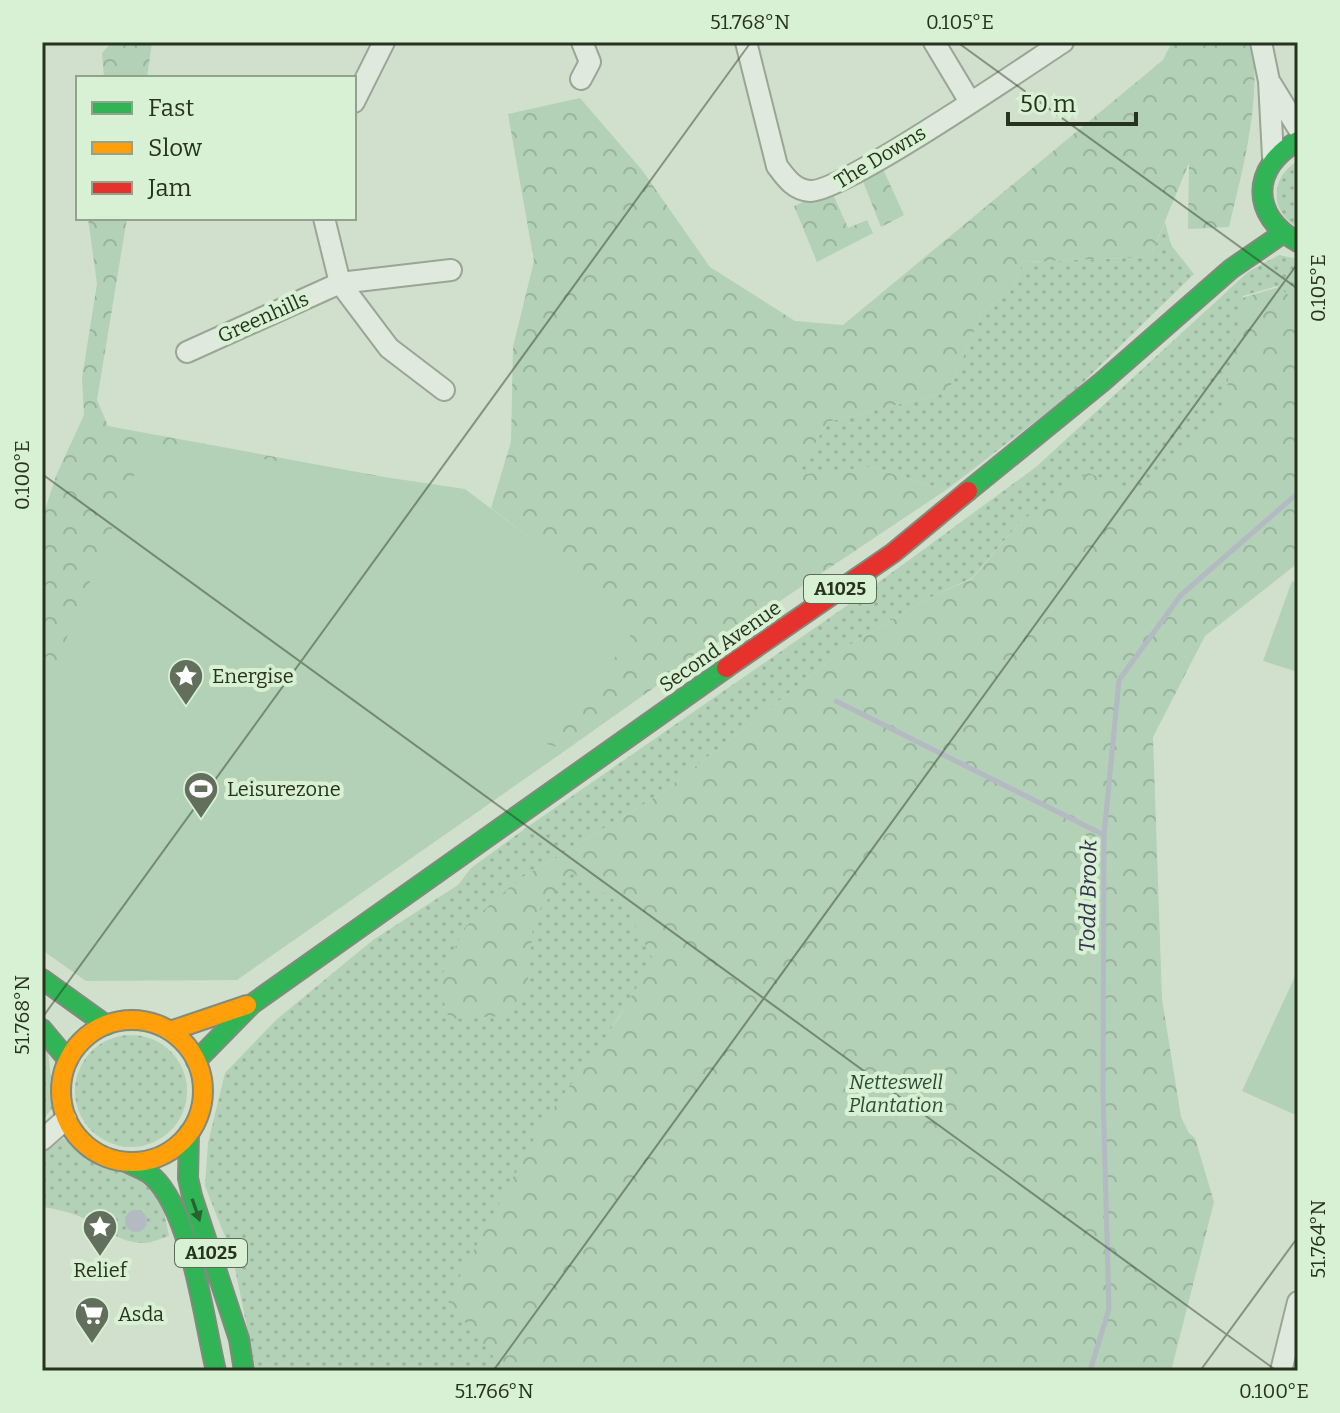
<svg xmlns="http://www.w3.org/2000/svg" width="1340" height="1413" viewBox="0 0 1340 1413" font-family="Bitter,serif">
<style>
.grass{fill:url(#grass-dots)}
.forest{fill:url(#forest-crowns)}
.garden{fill:#b2d1b7}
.water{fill:#b3bac1}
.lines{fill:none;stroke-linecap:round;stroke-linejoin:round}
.stream{stroke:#b3bac1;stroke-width:5}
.street-casing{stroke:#9aa595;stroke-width:24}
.fast-casing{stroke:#808b7d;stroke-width:22}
.slow-casing{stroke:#808b7d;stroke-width:22}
.jam-casing{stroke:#808b7d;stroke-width:22}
.street{stroke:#dfe9dd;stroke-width:20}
.fast{stroke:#30b455;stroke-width:18}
.slow{stroke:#ff9f0a;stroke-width:18}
.jam{stroke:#e5322d;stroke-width:18}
.oneway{fill:#2a6032}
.ticks{fill:none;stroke:#27321f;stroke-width:2;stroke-opacity:0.45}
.labels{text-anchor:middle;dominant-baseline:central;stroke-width:8;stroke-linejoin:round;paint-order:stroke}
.shield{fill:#d8f0d3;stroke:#5c6b55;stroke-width:2}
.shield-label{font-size:18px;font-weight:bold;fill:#27321f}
.street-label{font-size:20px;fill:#27321f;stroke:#d8f0d3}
.poi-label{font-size:20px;fill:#27321f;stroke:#d8f0d3;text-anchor:start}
.park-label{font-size:20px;font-style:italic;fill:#284c36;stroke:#d8f0d3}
.water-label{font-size:22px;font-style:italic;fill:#333050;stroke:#d8f0d3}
.neatline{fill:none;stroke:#27321f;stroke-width:3}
.ticks-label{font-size:20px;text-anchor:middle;fill:#27321f}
</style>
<defs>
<pattern id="grass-dots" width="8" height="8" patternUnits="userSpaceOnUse" patternTransform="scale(2)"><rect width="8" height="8" fill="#b2d1b7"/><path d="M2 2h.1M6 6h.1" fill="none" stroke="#99b49d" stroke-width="1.8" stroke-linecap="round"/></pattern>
<pattern id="forest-crowns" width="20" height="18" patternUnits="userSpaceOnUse" patternTransform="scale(2)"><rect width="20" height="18" fill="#b2d1b7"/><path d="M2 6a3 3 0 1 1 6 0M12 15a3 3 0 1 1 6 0" fill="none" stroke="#99b49d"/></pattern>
</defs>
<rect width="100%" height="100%" fill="#d0e0cd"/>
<path class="grass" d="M1298,161V227C1269,213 1270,176 1298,161Z
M1165,222L1171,245L1194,274L1070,395L946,490L870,467L797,476L827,422L948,392L982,313L1015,286L1023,262L1150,257Z
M1279,255L1298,259V304L1277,286L1243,296L1223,413L1144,493L1021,521L972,578L937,594L854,642L659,795L518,880L528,924L558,861L619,879L666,942L587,1067L532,1371H256L232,1254L205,1186L208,1143L225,1073L276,1020L373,940L458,885L471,868L526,828L845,607L1036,467L1248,272Z
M75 1091a56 56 0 1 1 112 0a56 56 0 1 1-112 0Z
M42,1042L48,1051L54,1107L42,1120Z
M64,1138L90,1161L130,1174L161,1197L169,1236C162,1238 152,1243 144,1243C123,1244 103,1228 85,1219C71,1212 57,1209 42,1207V1154Z"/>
<path class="forest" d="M112,42H152L147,78H104L102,53Z
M1172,42H1252C1261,103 1243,168 1229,227L1188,229L1189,163L1150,257L1023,262L1015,286L982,313L948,392L827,422L798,475L870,467L946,490L720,641L566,750L539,742L630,639L622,608L491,508L511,442L513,347L534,261L508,114L580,98L642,170L710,267L795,321L843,325L1163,60Z
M882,167L904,215L881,227L862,179Z
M831,190L848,228L867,220L873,233L817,262L794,206Z
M88,218H127L97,400L108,426L379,476L97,673L42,689V519L56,476L84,415L82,378L97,284Z
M1279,287L1298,303V563L1205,636L1153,737L1162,999L1181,1117L1189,1133L1195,1138L1214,1202L1171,1371H505L447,1300L542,1124L618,1019L653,959L625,907L571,872L534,916L527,990L503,1016L449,1019L438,983L465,927L518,880L659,795L854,642L937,594L972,579L1021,521L1088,473L1144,493L1223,412L1242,298Z"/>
<path class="garden" d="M148,442L465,489L622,607L631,639L540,742L566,750L237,980L86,981L42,950V697Z
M1292,581L1298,583V672L1263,661Z
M1298,970V1116L1242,1091Z"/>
<path class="water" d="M125 1221a11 11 0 1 1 22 0a11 11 0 1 1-22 0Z"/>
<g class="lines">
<path class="stream" d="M836,701L1104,835
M1090,1371L1109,1309L1103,1093L1104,835L1119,680L1181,595L1298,493"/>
<defs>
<path id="street" d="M746,42L777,166C786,178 794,190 810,191C841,193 1026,66 1063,42
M934,42L970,102
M1261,42L1269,81L1273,157
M581,79L590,62L582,42
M1271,84L1298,128
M354,102L384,42
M324,218L340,283L389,348L444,390
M187,352L340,283L451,270
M42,1140L66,1119
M1281,1371L1298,1302"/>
<path id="fast" d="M1298,141C1251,167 1250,216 1298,242
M968,491L1102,382L1231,269L1282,234
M42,979L106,1025
M42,1029L68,1060
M196,1061L252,1004L726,668
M189,1133L188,1178L192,1196L239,1339L244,1371
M126,1162C135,1167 146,1170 153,1177C191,1212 204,1321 216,1371"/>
<path id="slow" d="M61 1091a71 71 0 1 1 142 0a71 71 0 1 1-142 0Z
M170,1031L247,1005"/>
<path id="jam" d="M726,668L893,553L968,491"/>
</defs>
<use href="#street" class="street-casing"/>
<use href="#fast" class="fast-casing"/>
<use href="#slow" class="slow-casing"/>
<use href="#jam" class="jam-casing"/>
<use href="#street" class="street"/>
<use href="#fast" class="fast"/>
<use href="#slow" class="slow"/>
<use href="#jam" class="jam"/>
</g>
<defs><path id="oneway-solid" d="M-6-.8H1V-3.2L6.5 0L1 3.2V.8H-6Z" transform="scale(2)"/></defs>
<use class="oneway" href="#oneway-solid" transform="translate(196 1210) rotate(71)"/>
<path class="ticks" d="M957,42L1298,289M42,45L44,42M42,474L1277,1371M42,1018L751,42M493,1371L1298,263M1200,1371L1298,1237"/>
<defs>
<symbol id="sight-pin" viewBox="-11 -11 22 30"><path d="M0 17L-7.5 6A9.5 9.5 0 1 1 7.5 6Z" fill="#626f5c" stroke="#d8f0d3"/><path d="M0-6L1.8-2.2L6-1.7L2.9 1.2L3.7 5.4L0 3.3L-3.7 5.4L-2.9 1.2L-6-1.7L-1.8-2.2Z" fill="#fff"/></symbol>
<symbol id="stadium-pin" viewBox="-11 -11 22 30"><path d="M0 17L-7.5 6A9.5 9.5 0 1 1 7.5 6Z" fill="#626f5c" stroke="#d8f0d3"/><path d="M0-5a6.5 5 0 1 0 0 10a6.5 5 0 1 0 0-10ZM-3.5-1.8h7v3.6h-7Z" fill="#fff"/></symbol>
<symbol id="supermarket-pin" viewBox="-11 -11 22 30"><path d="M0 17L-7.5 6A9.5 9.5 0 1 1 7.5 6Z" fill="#626f5c" stroke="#d8f0d3"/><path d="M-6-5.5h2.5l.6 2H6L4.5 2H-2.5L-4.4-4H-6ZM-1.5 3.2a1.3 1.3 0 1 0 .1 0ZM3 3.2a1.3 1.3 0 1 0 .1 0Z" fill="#fff"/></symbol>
</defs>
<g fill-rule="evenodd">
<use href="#sight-pin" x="166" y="656" width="40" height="54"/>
<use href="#stadium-pin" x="181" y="769" width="40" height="54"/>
<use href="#sight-pin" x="80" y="1207" width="40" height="54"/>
<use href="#supermarket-pin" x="72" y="1294" width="40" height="54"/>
</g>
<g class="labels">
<g class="shield">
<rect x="804" y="575" width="72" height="28" rx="6"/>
<rect x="175" y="1239" width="72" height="28" rx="6"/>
</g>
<g class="shield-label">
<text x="840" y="589">A1025</text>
<text x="211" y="1253">A1025</text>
</g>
<g class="street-label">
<text transform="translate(880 157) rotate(-31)">The Downs</text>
<text transform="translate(263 317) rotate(-24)">Greenhills</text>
<text transform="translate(720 646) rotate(-35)">Second Avenue</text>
</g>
<g class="poi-label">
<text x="212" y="676">Energise</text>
<text x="227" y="789">Leisurezone</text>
<text x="100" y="1270" text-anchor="middle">Relief</text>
<text x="118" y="1314">Asda</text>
</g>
<g class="park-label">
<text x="896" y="1082">Netteswell<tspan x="896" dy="23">Plantation</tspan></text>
</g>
<g class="water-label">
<text transform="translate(1088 896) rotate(-89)">Todd Brook</text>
</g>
</g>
<rect width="1340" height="1413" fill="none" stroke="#d8f0d3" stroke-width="88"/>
<rect x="76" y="76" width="280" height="144" fill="#d8f0d3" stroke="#91a48b" stroke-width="2"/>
<rect x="92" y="102" width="40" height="12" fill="#30b455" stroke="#91a48b" stroke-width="2"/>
<text x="148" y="116" font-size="24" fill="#27321f">Fast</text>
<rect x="92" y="142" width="40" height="12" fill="#ff9f0a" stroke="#91a48b" stroke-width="2"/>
<text x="148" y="156" font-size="24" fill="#27321f">Slow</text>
<rect x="92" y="182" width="40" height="12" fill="#e5322d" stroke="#91a48b" stroke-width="2"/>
<text x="148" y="196" font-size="24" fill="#27321f">Jam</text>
<path d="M1008 112v12h128v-12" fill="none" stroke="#27321f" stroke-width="4"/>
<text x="1020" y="112" font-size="24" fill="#27321f" stroke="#d8f0d3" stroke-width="6" paint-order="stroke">50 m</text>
<rect x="44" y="44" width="1252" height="1325" class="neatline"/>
<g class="ticks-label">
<text x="750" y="29">51.768°N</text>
<text x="960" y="29">0.105°E</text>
<text transform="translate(1318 288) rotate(-90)" y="7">0.105°E</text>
<text transform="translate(22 475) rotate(-90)" y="7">0.100°E</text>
<text transform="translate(22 1015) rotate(-90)" y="7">51.768°N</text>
<text transform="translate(1318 1239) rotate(-90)" y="7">51.764°N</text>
<text x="494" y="1398">51.766°N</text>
<text x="1274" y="1398">0.100°E</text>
</g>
</svg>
